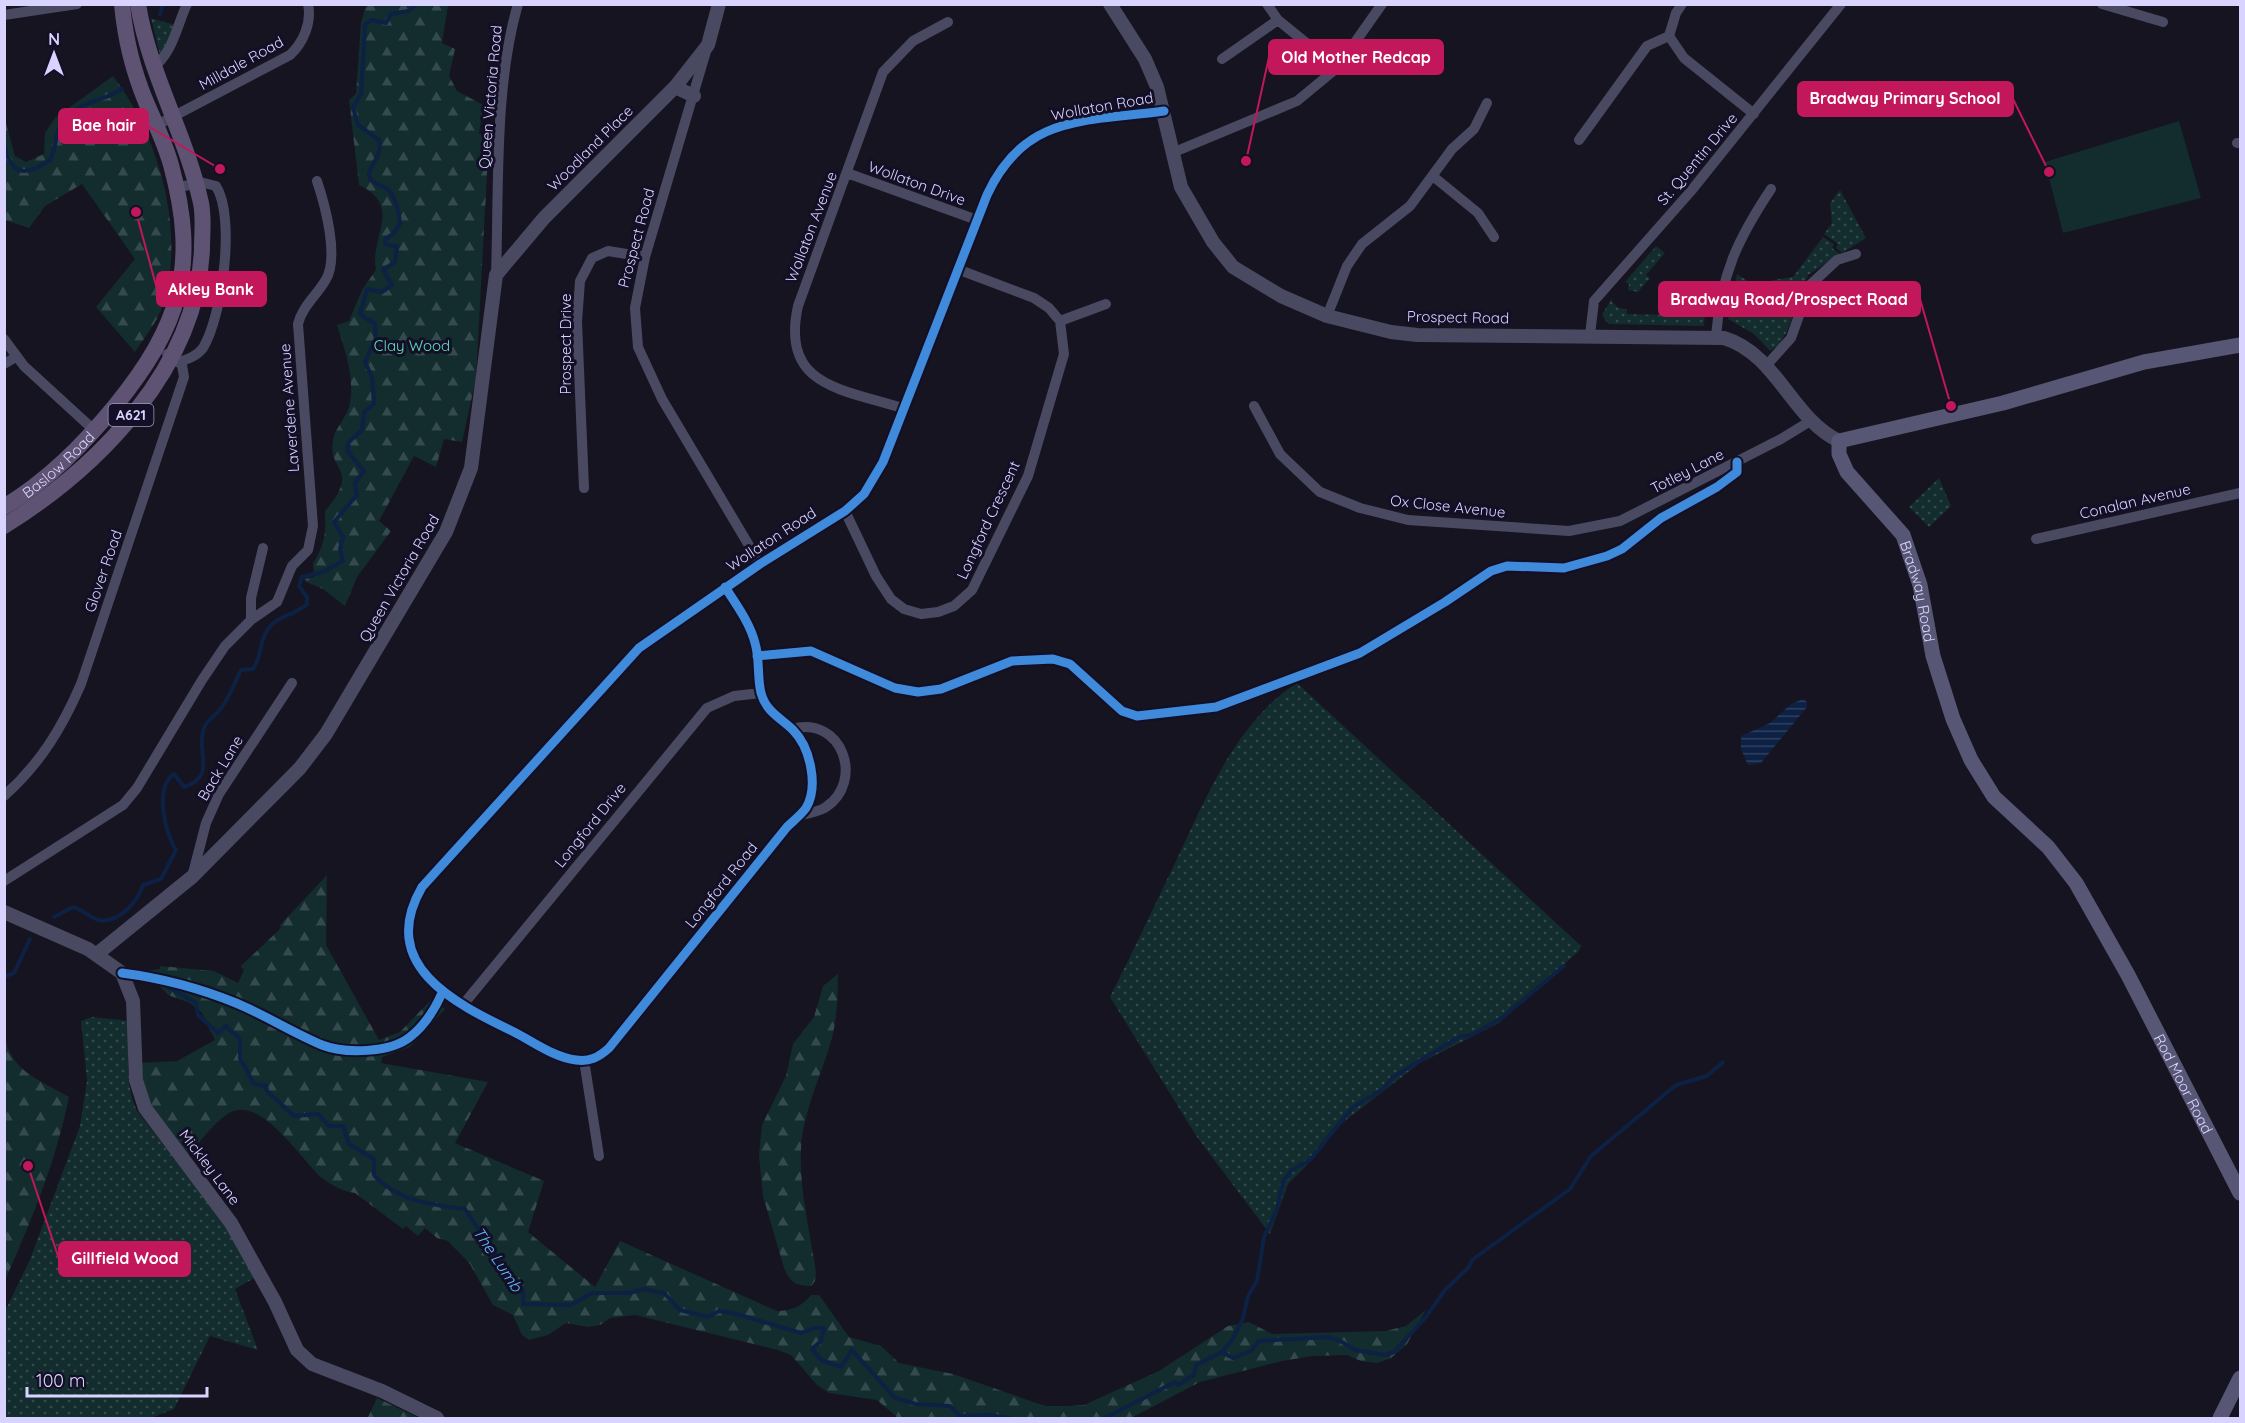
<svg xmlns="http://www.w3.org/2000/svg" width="2245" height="1423" viewBox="0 0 2245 1423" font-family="Quicksand,sans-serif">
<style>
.grass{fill:url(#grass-dots)}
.forest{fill:url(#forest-firs)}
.pitch{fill:#132c2d}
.water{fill:url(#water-rules)}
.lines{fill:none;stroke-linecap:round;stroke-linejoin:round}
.stream{stroke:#0d2144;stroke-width:4}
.minor{stroke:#4a4962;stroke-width:10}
.tertiary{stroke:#4a4962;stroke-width:14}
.secondary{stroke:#575674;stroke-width:15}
.primary{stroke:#5e5373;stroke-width:16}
.cycleway-casing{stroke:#130f26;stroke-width:13}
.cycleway{stroke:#408adc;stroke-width:9}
.labels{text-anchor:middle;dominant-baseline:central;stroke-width:6;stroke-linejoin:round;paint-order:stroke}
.shield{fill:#130f26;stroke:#9e99be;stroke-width:1.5}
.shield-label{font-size:14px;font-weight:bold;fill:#d9d4ff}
.street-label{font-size:15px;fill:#d9d4ff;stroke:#130f26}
.park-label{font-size:15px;fill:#5fe0c0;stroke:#130f26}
.water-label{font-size:16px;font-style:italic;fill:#62b6ff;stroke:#130f26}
.leader{fill:none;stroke:#c2185b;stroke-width:2}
.callout-dot{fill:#c2185b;stroke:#130f26;stroke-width:2}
.callout{fill:#c2185b;stroke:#c2185b;stroke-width:2}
.callout-label{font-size:16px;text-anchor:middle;font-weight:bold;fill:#fff}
</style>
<defs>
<pattern id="grass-dots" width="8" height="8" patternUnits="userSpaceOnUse" patternTransform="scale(1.5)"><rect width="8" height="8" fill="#132c2d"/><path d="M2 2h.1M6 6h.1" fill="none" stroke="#354a4c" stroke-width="1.8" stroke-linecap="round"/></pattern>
<pattern id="forest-firs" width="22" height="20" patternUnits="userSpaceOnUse" patternTransform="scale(1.5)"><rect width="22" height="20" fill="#132c2d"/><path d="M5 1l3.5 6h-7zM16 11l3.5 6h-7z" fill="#354a4c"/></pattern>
<pattern id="water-rules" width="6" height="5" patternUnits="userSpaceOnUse" patternTransform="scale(1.5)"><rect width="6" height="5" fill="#0d2144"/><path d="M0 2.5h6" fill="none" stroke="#304060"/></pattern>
</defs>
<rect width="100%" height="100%" fill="#161421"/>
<path class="grass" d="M151,18L175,25L160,55Z
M1840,190L1866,238L1842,253L1836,248L1838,244L1824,234L1832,223L1830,203Z
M1823,237L1834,244L1832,248L1840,254L1808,275L1787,331L1779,345L1770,351L1754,334L1728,319L1737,274L1763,291L1773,280L1793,277Z
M1656,246L1665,253L1646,275L1650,278L1638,292L1628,290L1629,284L1625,282Z
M1704,296H1706L1704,326L1608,324L1602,315L1612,298V302L1619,308L1627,309V314L1702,316Z
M1939,478L1951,506L1929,527L1909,507Z
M1297,683L1581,946L1579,951L1499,1023L1420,1063L1342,1123L1313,1159L1288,1184L1270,1234L1197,1137L1110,997C1133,952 1154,906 1176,861C1206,798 1236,722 1297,683Z
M92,1017L129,1021C129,1050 124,1084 137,1111L220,1217L256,1277L235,1289L258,1350L210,1336L174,1409L151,1418H5V1311L29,1262L80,1126L87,1081L81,1021Z"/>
<path class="forest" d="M366,5H448L442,43L455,49L449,76L457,91L483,105L479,134L489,136L476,378L462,442L444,439L436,467L414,456L379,521L391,531L357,577L345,606L323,589L306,582L305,579L314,577L313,563C325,545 326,533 325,511C362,467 327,473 333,440C335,428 346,418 349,407C356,379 345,351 337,325L349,321L362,290L376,270C369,238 404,206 359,185L349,100L356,94L361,23Z
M113,76C159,136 186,231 163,305C158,321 144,338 135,352L96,307L135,259L82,184L45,206L29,228L5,220V120L15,156L26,162L44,154L45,133L55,118Z
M327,875L326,945L379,1040L400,1032L432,999L445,1009L410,1047L382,1057L381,1063L488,1082L455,1143L544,1181L528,1232L595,1287L620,1241L777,1311C792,1311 802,1306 811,1295H819L849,1337L881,1346L899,1363L953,1374L1045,1406H1068L1084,1405L1159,1371L1228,1326L1249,1322L1272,1334L1386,1331L1406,1326L1426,1310L1407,1344L1391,1358L1377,1363L1361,1361L1347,1355L1312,1356L1282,1361L1200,1382L1131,1418H898L877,1400L829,1393L817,1385L791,1355L778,1350L635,1315L610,1318L600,1325L588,1327L566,1323L548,1335L529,1340L522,1335L513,1315L493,1305L470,1264L448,1241L437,1238L425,1228L418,1236L406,1226L403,1229L355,1193C344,1192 331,1185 322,1178C302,1161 261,1094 229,1113C213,1123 199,1143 187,1157C160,1122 145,1108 141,1063L177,1061L215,1040L202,1013L190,1003L168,995L146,971L160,969V966L214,971L238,983L244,970L241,966L281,928L280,925Z
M838,974C838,996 837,1017 832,1038C822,1074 803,1111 801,1149C799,1189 810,1232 816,1272L815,1281L811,1286C796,1286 790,1282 784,1268L763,1196L759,1155L762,1125L786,1076L793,1044L814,1017L823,986Z
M5,1038C13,1073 40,1080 69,1097C56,1161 32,1220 5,1280Z
M377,1398L419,1418L368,1417Z"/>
<path class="pitch" d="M2179,121L2201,198L2063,233L2045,162Z"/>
<path class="water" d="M1803,699L1807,702V707L1761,763L1748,765L1741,749V736L1770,723L1791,704Z"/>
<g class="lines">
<path class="stream" d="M160,14L163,4
M4,144C11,175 24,178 50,160C56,149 55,135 61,124C74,102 103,102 122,89
M54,917L73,907C82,909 89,917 98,920C119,924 138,901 143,885L161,879L176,850C165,833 154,788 174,774L184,787C218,776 195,751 204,728C208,719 217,715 222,707C230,696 235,682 241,670L253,669C262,657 259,641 268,629C278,615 296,615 307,604V597L299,586L302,577L323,572L343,561L340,549L343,537L334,522L357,495L355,483L364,471L347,451L349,442L362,430L364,412L374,404L372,377L365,362L376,338L375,324L360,314L367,289L382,292L392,285L383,270L395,262L397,247L385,244V239L393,234L400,224C399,212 396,197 387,189C381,184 370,184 369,175C368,167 383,157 379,140L358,125L353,107L361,94L365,25L371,20L386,23L391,14L408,11L417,4
M4,977L14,973L30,939
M161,983L196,1003L198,1015L218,1033L226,1026L240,1039V1058L254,1084L266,1086L267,1091L294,1116L318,1114L329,1126H343L349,1144L374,1159V1175C397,1201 432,1205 465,1209L518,1289L523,1290V1304L571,1305L592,1293H629L644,1289L664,1293L680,1310L708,1317L719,1311L733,1313L801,1333L814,1328H824L821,1341L812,1349L821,1360L841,1367L852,1350L895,1398L916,1404L950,1406L960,1416L990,1415L1009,1418
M1222,1352L1233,1358L1251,1351L1259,1341L1329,1337L1342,1342L1355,1350L1385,1355L1394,1352L1426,1317L1445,1290L1469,1267L1472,1260L1570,1189L1591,1156L1676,1085L1707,1076L1723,1062
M1105,1418L1175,1382L1178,1385L1194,1375L1196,1365L1222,1352L1233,1339L1243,1318L1248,1296L1257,1281L1264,1237L1277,1209L1283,1182L1292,1170L1310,1160L1352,1108L1383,1089L1393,1077L1459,1037L1472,1035L1503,1017L1564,966"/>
<path class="minor" d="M1267,4L1278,20L1337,68
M1682,4L1676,13L1669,36L1684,58L1754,114
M2102,4L2163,22
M4,15L77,4
M707,48L645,257L635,308L638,347L662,399L760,564
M1222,59L1278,20
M153,68C173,52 176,28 187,4
M157,125L290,55C303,43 312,23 308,4
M1579,140L1647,46L1669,36
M2237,143H2240
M1172,153L1297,101L1337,68L1382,4
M847,173L977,220
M1434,177L1478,213L1494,237
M177,187L204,183L216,186C236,218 222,317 203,348C197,356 188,359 179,362
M496,275C499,190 494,86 518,4
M1327,316L1347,266L1362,244L1410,206L1452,149L1474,129L1487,103
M1060,321L1106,304
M1590,335L1594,301L1691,191L1841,4
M1716,336C1721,275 1737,240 1771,189
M4,339L24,366L95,431
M4,364L16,357
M1766,366L1791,338L1810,285L1837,260L1856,254
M1254,406L1280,454L1320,492L1360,508L1408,520L1569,531L1620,521L1781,439L1812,420
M905,409C844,389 780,388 798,306L883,72L913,41L948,22
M584,488L577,322L580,281L592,258L608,251L645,257
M845,511L876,576L891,599L904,609L921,614L938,612L954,606L972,590L1028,476L1064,354L1060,321L1049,308L1034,298L957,269
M2036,539L2240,493
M725,587C736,604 750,623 755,643C760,659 757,677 761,693C766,712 781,718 793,730C810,747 819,786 806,808C801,815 793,821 787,827L609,1048C599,1057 590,1062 576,1060C555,1058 532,1041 514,1032C454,1003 377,965 422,887L639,648L760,564L845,511L864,494L883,462L987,195C1025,113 1086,122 1164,111
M251,620V598L263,548
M792,729C842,715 865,781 826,807C819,812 808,813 799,816
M4,796C40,764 62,728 81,684L184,377L182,365L167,354
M192,877L206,823L219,794L292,683
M4,881L123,805L137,788L202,680L225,646L251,620L277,602L292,566L308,550L313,526L298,324C302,307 316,296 325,281C340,259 325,205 317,181
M462,1006L707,708L734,696L761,693
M584,1060L599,1156"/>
<path class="tertiary" d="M1110,4L1145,59L1157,87L1181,187L1213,242L1233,267L1281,296L1327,316L1391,332L1417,335L1724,338C1777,354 1792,419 1839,441
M675,87L694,96
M4,912L88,949L122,973L133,1001L136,1080L145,1108L231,1223L275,1302L297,1350L312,1364L382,1391L437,1418
M97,954L192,877L300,768L326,734L446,532L471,468L496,275L544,218L675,87L708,45L719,4"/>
<g class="secondary">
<path id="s1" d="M2240,345L2144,362L2003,403L1839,441V454L1847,472L1903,535L1920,585L1933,656L1953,719L1971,760L1994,797L2048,847L2076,883L2128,975L2240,1193"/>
<path d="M2220,1418L2240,1378"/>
</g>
<g class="primary">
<path id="s2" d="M4,507C48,480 82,446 115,406C180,326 199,267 171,165C165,143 155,123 146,102C133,71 125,37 122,4"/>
<path d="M4,526C99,467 198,367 202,248C202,233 204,218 201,203C186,134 149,74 138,4"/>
</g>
<defs>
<path id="cycleway" d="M725,587C736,604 750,623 755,643C760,659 757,677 761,693C766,712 781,718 793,730C810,747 819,786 806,808C801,815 793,821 787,827L609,1048C599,1057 590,1062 576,1060C555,1058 532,1041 514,1032C454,1003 377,965 422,887L639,648L760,564L845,511L864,494L883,462L987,195C1025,113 1086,122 1164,111
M757,656L811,651L895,688L918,692L941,689L1012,661L1053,659L1070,664L1122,711L1137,716L1216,707L1360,653L1445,602L1491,571L1507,566L1564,568L1607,556L1622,549L1661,518L1717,487L1737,472V462
M122,973C161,978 199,988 236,1003C265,1015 293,1033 322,1045C345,1054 390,1053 410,1037C424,1026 435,1009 442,993"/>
</defs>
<use href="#cycleway" class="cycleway-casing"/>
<use href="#cycleway" class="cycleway"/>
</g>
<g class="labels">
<rect class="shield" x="108.5" y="404" width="45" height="22" rx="4.5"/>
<g class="shield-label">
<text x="131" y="415">A621</text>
</g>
<g class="street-label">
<text transform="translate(241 63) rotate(-29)">Milldale Road</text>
<text transform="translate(490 97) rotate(-85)">Queen Victoria Road</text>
<text transform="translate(1102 106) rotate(-10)">Wollaton Road</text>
<text transform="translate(590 148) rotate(-45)">Woodland Place</text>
<text transform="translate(1697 159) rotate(-50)">St. Quentin Drive</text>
<text transform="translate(917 183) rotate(20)">Wollaton Drive</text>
<text transform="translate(811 227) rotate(-69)">Wollaton Avenue</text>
<text transform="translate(636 238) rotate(-75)">Prospect Road</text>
<text transform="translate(1458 317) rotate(1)">Prospect Road</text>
<text transform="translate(565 344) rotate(-90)">Prospect Drive</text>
<text transform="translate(289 408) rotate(-94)">Laverdene Avenue</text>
<text stroke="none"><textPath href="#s2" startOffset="69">Baslow Road</textPath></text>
<text transform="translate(1687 471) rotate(-27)">Totley Lane</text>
<text transform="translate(2135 501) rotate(-13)">Conalan Avenue</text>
<text transform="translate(1448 506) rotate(6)">Ox Close Avenue</text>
<text transform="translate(988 520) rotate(-65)">Longford Crescent</text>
<text transform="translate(771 539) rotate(-33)">Wollaton Road</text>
<text transform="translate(103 571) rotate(-71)">Glover Road</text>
<text transform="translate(399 578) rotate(-60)">Queen Victoria Road</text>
<text stroke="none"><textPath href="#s1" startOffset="588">Bradway Road</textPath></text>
<text transform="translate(220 768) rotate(-59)">Back Lane</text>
<text transform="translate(590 825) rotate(-51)">Longford Drive</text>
<text transform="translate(721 885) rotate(-51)">Longford Road</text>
<text stroke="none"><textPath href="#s1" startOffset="1156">Rod Moor Road</textPath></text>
<text transform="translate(210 1167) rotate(53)">Mickley Lane</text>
</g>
<g class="park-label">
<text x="412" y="345">Clay Wood</text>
</g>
<g class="water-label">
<text transform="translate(498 1259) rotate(56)">The Lumb</text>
</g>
</g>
<path class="leader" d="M1246 161L1269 57M2049 172L2013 99M220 169L148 126M136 212L157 289M1951 406L1920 299M28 1166L59 1259"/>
<g class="callout-dot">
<circle cx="1246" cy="161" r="6"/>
<circle cx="2049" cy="172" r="6"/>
<circle cx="220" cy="169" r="6"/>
<circle cx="136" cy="212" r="6"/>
<circle cx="1951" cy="406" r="6"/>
<circle cx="28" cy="1166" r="6"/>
</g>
<g class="callout">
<rect x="1269" y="40" width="174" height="34" rx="6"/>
<rect x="1798" y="82" width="215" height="34" rx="6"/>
<rect x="59" y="109" width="89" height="34" rx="6"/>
<rect x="157" y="272" width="109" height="34" rx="6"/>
<rect x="1659" y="282" width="261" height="34" rx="6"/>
<rect x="59" y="1242" width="131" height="34" rx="6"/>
</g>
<g class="callout-label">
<text x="1356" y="63">Old Mother Redcap</text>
<text x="1905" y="104">Bradway Primary School</text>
<text x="104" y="131">Bae hair</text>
<text x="211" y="295">Akley Bank</text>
<text x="1789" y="305">Bradway Road/Prospect Road</text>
<text x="125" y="1264">Gillfield Wood</text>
</g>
<rect width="2245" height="1423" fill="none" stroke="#d9d4ff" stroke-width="12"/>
<g transform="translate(54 54)" stroke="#130f26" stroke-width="4.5" paint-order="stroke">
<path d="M0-4.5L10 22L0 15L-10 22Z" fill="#d9d4ff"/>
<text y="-9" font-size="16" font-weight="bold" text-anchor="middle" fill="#d9d4ff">N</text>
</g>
<path d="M27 1387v9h180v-9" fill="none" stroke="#d9d4ff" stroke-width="3"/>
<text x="36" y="1387" font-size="18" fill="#d9d4ff" stroke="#130f26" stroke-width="4.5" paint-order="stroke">100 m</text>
</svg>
